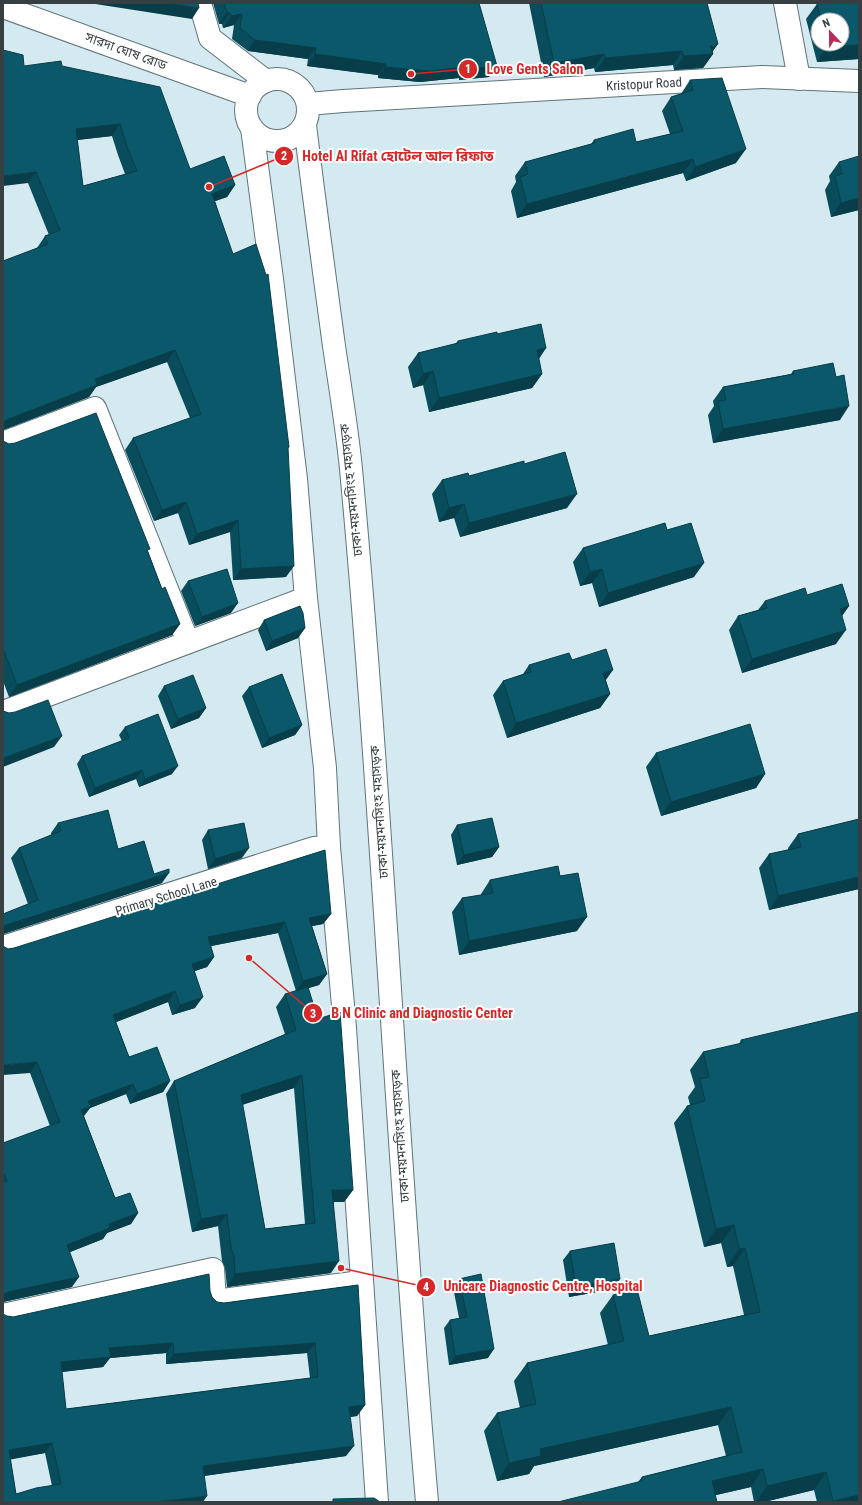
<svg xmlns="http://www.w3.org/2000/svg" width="862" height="1505" viewBox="0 0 862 1505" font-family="'Roboto Condensed','Noto Sans Bengali',sans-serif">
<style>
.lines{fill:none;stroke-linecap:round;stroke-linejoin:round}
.street-casing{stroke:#60747a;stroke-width:24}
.secondary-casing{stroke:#60747a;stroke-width:24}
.street{stroke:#fff;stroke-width:22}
.secondary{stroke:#fff;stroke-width:22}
.wall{fill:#094c5b;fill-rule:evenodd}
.shaded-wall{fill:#073e4a}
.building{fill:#0a586a;stroke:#073e4a;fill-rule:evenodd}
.labels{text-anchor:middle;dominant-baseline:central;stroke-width:4;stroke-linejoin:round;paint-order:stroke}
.street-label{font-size:13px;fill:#363f41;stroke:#fff}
.leader{fill:none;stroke:#d62828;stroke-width:1.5}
.callout-dot{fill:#d62828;stroke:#fff;stroke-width:1.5}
.mark-label{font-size:12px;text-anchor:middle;font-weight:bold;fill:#fff}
.callout-label{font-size:14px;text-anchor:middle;font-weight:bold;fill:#d62828;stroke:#fff;stroke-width:4;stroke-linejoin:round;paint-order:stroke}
</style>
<rect width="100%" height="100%" fill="#d4eaf0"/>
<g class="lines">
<defs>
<path id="street" d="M200,3L210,38L266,81
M785,3L799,79
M3,443L95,408L188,642
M3,712L306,598
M3,947L314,848L329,847
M3,1315L213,1269L215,1301L361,1282"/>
<path id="secondary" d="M3,7L250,96
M246 110a31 31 0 1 1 62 0a31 31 0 1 1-62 0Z
M308,104L343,101L762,77L859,81
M305,125C314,199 324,272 334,346C340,387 347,428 351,469C383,813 397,1158 427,1502
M252,128L272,279L296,479L306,598L325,768L329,847L345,1028L377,1502"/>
</defs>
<use href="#street" class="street-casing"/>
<use href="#secondary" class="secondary-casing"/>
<use href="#street" class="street"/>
<use href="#secondary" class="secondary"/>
</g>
<path class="wall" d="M213,3H479L489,77L459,80V78L420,82L378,78V75L307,66L308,59L248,51L232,39L234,25L223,28L222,24H219Z
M529,3H707L713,54L703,68L674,70L673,65L595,72L594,68L544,77Z
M859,3V59L817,62L806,19L817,4ZM818,20H842V44H818Z
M24,66H62L190,169L235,185L227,197L215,201L289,447L288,449L286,577L233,580L230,532L189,545L178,513L154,521L125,450L133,438L190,418L167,362L96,387L89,397L3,430V261L37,248L45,236L49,235L28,183ZM112,136L118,155L125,174L83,186L77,140Z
M690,80L736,163L686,181L683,173L517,218L511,191L516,182L515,176L525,162L591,144L594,140L636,142L670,134L662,111L671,97L681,94Z
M839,162L859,210L831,217L825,190L830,181L829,176Z
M497,334L546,348L539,359L542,374L532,388L429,412L423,385L413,388L408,367L418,353L455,344L458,341Z
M793,371L840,420L713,443L708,415L714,406L713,401L723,387L791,374Z
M3,441L148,551L162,589L180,624L172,635L9,697L3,681Z
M524,464L567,508L460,537L454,518L439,522L432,494L442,480L469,476Z
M667,530L694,577L599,607L592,583L580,586L573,562L583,548Z
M188,581L231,613L195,626L181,591Z
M807,595L849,606L842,616L836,644L742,673L729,630L738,616L758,610L765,601Z
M264,620L305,628L298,638L266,651L258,630Z
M572,660L606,681L610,694L600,708L507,738L493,695L503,681L523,674L529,665Z
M164,686L206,708L199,718L171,729L158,696Z
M249,687L302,725L295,735L262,748L242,696Z
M125,727L172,774L139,787L136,779L89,797L77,764L82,756L122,741L119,735Z
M656,753L765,774L756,788L661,816L646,767Z
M859,819V889L769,910L759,868L769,854L788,850V848L798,834Z
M58,823L118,849L154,874L162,883L3,934V914L28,904L11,858L19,848L51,835V833Z
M457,825L499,847L492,857L457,865L451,835Z
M208,830L242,858L208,869L202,840Z
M560,876L577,931L459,955L452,912L462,898L481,895V894L490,880Z
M331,914L323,924L312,926L327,974L319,985L308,988L353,1190L344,1202H334L331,1273L227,1287L225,1268L222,1261L218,1226L192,1232L166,1094L174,1081L285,1034L276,1007L285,994L296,991L278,933L211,946L214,957L207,967L195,971V1008L172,1015L168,1002L116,1022L129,1057L170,1081L163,1092L130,1104L126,1094L90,1108L84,1116L115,1198L138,1213L131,1224L107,1233L103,1239L70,1252L72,1287L3,1302V1143L50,1126L30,1073L8,949ZM294,1088L305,1224L265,1229L242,1105Z
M741,1040L859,1502H817L814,1490L764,1502H754L751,1487L716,1495L638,1482L642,1477L726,1456L718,1425L534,1466L529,1474L497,1481L484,1431L497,1413L520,1408L514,1381L527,1363L608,1345L600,1313L613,1295L649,1336L744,1315L733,1266L727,1267L721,1243L704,1247L674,1123L687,1106L690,1105L688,1097L695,1087L690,1070L703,1052L739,1044Z
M570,1251L614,1289L569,1297L563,1260Z
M459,1279L488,1358L449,1365L444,1328L450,1320L459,1318L453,1287Z
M358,1285L365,1405L357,1416L350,1417L346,1456L204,1476L3,1502L7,1316L13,1317L210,1291L212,1297L217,1302L224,1303ZM166,1353V1364L307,1353L310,1378L66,1409L62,1372L103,1367L110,1358ZM45,1453L52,1486L16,1494L10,1459Z"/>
<path class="shaded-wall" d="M89,3H168L199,8L192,19Z
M227,12L230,13L222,24H219Z
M242,14L234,25L223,28L231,16Z
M255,40L316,48L308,59L248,51Z
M718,44L711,54H713L703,68L674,70L684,56Z
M859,45V59L817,62L828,46Z
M682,51L673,65L595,72L605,58Z
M315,54L386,64L378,75L307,66Z
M604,54L594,68L544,77L554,63Z
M497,66L489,77L459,80L467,69Z
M385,67H467L459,78L420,82L378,78Z
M120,124L112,136L68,141L76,129Z
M746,149L736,163L686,181L695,167Z
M693,159L683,173L517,218L527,204Z
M36,172L28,183L3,186V176Z
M235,185L227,197L204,205L212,194Z
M859,198V210L831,217L841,203Z
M546,348L536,362L537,350Z
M175,350L167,362L96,387L89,397L3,430V423L6,420L95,379Z
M433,371L423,385L413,388L423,374Z
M542,374L532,388L429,412L439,398Z
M849,406L840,420L713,443L723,429Z
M577,494L567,508L460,537L469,523Z
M186,502L178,513L154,521L162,510Z
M464,504L454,518L439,522L449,508Z
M238,520L230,532L189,545L197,534Z
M704,563L694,577L599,607L608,593Z
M294,566L286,577L233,580L241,569Z
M602,569L592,583L580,586L590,572Z
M238,603L231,613L195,626L202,617Z
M849,606L839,620L840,609Z
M180,624L172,635L9,697L17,685Z
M305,628L298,638L266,651L272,641Z
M846,630L836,644L742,673L752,659Z
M613,670L603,684V673Z
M610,694L600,708L507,738L516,723Z
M206,708L199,718L171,729L178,719Z
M302,725L295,735L262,748L269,738Z
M62,736L54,747L3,767V758Z
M178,766L172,774L139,787L145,779Z
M142,770L136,779L89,797L95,788Z
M765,774L756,788L661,816L671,802Z
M499,847L492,857L457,865L464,855Z
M249,848L242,858L208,869L215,859Z
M169,873L162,883L3,934V927L6,925Z
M859,877V889L769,910L778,896Z
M331,914L323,924L302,928L309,918Z
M587,917L577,931L459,955L469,941Z
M285,922L278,933L201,948L208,937Z
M214,957L207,967L185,974L192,964Z
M327,974L319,985L296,992L303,981Z
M175,991L168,1002L106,1026L113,1015Z
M203,997L195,1008L172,1015L180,1005Z
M37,1062L30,1073L3,1075V1065Z
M302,1075L294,1088L232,1108L241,1095Z
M170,1081L163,1092L130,1104L137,1094Z
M133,1084L126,1094L90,1108L83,1117L74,1121L88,1101Z
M332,1190H353L344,1202H324Z
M138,1213L131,1224L107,1233L103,1239L60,1256L67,1245L109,1224Z
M227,1214L218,1226L192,1232L201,1219Z
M734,1225L721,1243L704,1247L716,1229Z
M745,1248L733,1266L727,1267L739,1249Z
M339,1261L331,1273L227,1287L235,1274Z
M79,1277L72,1287L3,1302V1295L8,1292Z
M620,1279L614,1289L569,1297L576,1287Z
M173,1343L166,1353L110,1358L103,1367L54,1373L61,1362L109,1348Z
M315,1343L307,1353L166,1364L174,1354Z
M494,1349L488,1358L449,1365L455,1356Z
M365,1405L357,1416L341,1418L349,1407Z
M731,1407L718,1425L534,1466L529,1474L497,1481L509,1463L540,1449Z
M52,1443L45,1453L3,1461L9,1450Z
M354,1446L346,1456L196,1477L203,1466Z
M763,1469L751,1487L699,1499L712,1481Z
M826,1472L814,1490L764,1502H756L767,1486Z
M859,1495V1502H833V1501Z
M207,1496L203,1502H155Z"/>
<path class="building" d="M168,3H198L199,8Z
M224,3H479L497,66L467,69V67L428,71L385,67L386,64L315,54L316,48L255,40L240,28L242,14L231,16L230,13L227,12Z
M541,3H707L718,44L710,46L713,54L684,56L682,51L605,58L604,54L554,63Z
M824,3H859V45L828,46V44H842V20H821L817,4Z
M3,50L23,55L24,66L61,61L62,66L160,87L190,169L224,156L235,185L212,194L233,254L256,244L266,275L268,274L289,447L288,448L294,566L241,569L238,520L197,534L186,502L162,510L133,438L201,414L175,350L95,379L97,385L6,420L3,423V261L48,244L45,236L60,230L36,172L3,176ZM120,124L126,144L137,171L83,186L76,129Z
M722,78L746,149L695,167L693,159L527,204L520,177L528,174L525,162L595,143L594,140L633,129L636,142L683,131L671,97L693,90L690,80Z
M859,156V198L841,203L835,176L842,174L839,162Z
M541,324L546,348L537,350L542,374L439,398L433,371L423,374L418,353L458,343V341L497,332V334Z
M833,363L836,377L844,375L849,406L723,429L718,401L726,400L723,387L794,374L793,371Z
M96,413L150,549L147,550L162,589L165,587L180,624L17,685L4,651H3V441L9,444L15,443Z
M565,452L577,494L469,523L464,504L449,508L442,480L468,473L469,476L524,461V464Z
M665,523L667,530L691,523L704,563L608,593L602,569L590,572L583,548Z
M227,569L238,603L202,617L188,581Z
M842,584L849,606L840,609L846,630L752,659L738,616L767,608L765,601L805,588L807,595Z
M300,606L303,613L305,628L272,641L264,620Z
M606,649L613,670L603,673L610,694L516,723L503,681L531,672L529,665L569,653L572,660Z
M282,674L302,725L269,738L249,687Z
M193,675L206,708L178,719L164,686Z
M48,700L62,736L3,758V711L9,713L15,712Z
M158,714L178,766L145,779L142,770L95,788L82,756L129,738L125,727Z
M750,724L765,774L671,802L656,753Z
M108,810L118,849L144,841L154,874L169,869V873L6,925L3,927V914L38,900L19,848L61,831L58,823Z
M492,818L499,847L464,855L457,825Z
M859,819V877L778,896L769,854L801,847L798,834Z
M244,823L249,848L215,859L208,830Z
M325,850L331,914L309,918L327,974L303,981L285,922L208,937L214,957L192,964L203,997L180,1005L175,991L113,1015L129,1057L157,1047L170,1081L137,1094L133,1084L88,1101L91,1107L81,1110L115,1198L130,1193L138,1213L109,1224L110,1228L67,1245L79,1277L8,1292L3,1295V1183L7,1181L3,1172V1143L60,1122L37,1062L3,1065V946L8,949L14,948Z
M558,866L560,876L578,873L587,917L469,941L462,898L493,893L490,880Z
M308,987L318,1019L340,1012L353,1190H332L339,1261L235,1274L234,1256L231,1248L227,1214L201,1219L174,1081L296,1030L285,994ZM302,1075L315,1223L265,1229L241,1095Z
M859,1012V1495L833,1501L826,1472L767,1486L763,1469L712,1481L717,1502H558L642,1481V1477L742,1452L731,1407L540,1449L541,1456L509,1463L497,1413L536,1404L527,1363L624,1341L613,1295L637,1289L649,1336L760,1312L745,1248L739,1249L734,1225L716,1229L687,1106L705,1101L700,1079L709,1077L703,1052L742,1043L741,1040Z
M614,1243L620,1279L576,1287L570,1251Z
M209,1274L210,1291L212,1297L217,1302L224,1303L358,1285L365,1405L349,1407L354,1446L203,1466L207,1496L155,1502H3V1314L7,1316L13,1317ZM173,1343L174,1354L315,1343L318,1377L66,1409L61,1362L111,1357L109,1348ZM52,1443L61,1484L36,1488L16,1494L9,1450Z
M481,1274L494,1349L455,1356L450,1320L467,1317L459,1279Z
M374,1498L380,1502H333V1499Z"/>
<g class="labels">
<g class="street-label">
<text transform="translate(126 51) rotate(20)">সারদা ঘোষ রোড</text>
<text transform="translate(644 84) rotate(-3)">Kristopur Road</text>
<text transform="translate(351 490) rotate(-96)">ঢাকা-ময়মনসিংহ মহাসড়ক</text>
<text transform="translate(379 812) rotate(-94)">ঢাকা-ময়মনসিংহ মহাসড়ক</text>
<text transform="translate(166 896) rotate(-17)">Primary School Lane</text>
<text transform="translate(400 1136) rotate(-94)">ঢাকা-ময়মনসিংহ মহাসড়ক</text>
</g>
</g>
<path class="leader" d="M411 74L468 69M209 187L284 156M249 958L313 1013M341 1268L426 1287"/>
<g class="callout-dot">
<circle cx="411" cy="74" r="4"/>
<circle cx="209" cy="187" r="4"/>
<circle cx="249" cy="958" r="4"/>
<circle cx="341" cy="1268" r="4"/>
<circle cx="468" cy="69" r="10"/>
<circle cx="284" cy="156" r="10"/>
<circle cx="313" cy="1013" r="10"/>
<circle cx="426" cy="1287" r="10"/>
</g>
<g class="mark-label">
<text x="468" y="73">1</text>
<text x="284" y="160">2</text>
<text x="313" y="1018">3</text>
<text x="426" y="1291">4</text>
</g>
<g class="callout-label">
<text x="535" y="74">Love Gents Salon</text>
<text x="398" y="161">Hotel Al Rifat হোটেল আল রিফাত</text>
<text x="422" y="1018">B N Clinic and Diagnostic Center</text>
<text x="543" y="1291">Unicare Diagnostic Centre, Hospital</text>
</g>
<rect width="862" height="1505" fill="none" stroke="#363f41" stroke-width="8"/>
<g transform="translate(830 32) rotate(338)"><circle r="19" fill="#ffffff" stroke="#afb2b3"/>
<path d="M0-3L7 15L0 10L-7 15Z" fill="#ba2b57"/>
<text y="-6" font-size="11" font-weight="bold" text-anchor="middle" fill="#363f41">N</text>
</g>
</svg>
